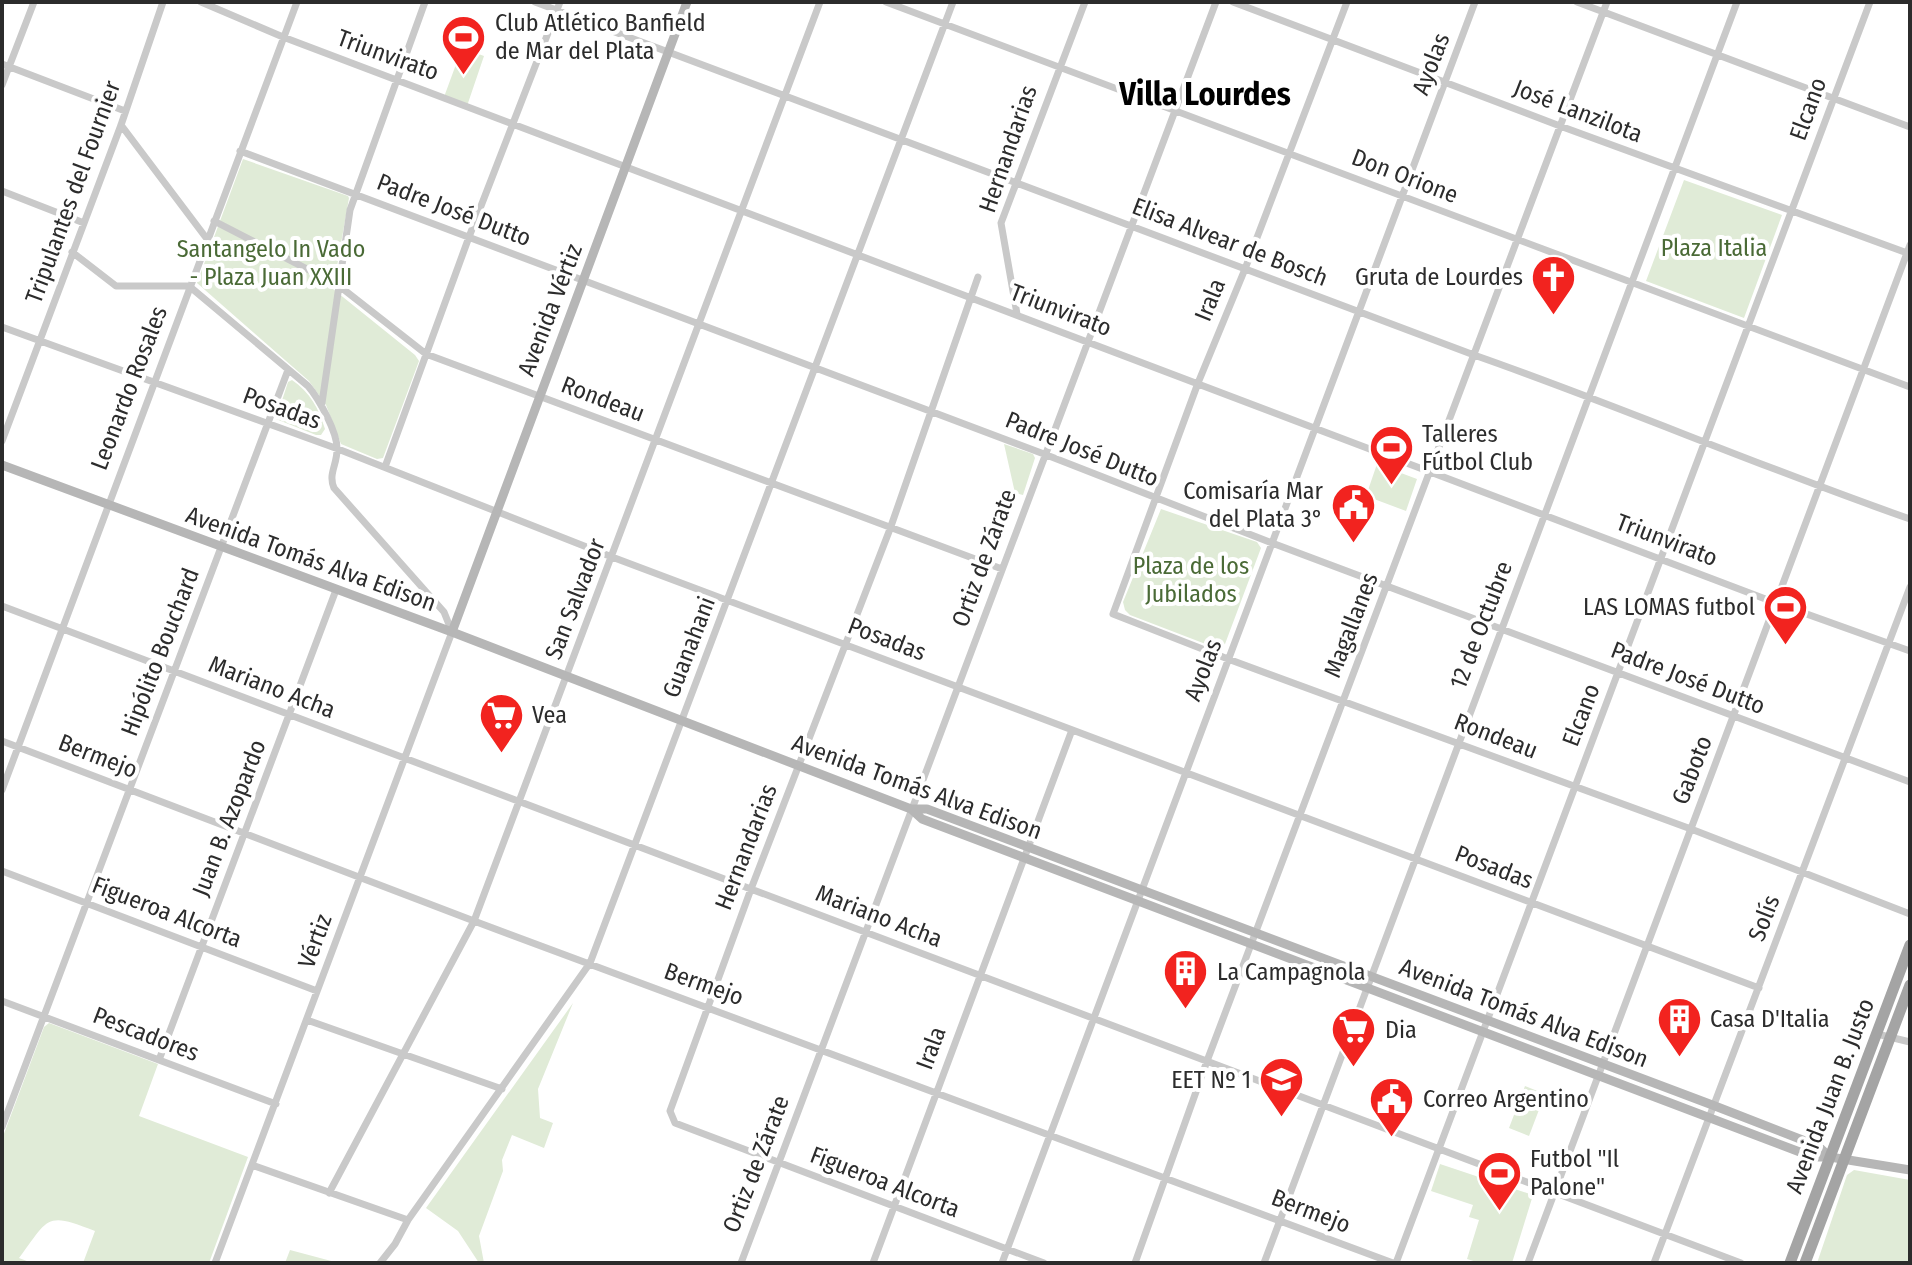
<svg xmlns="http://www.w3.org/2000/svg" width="1912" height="1265" viewBox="0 0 1912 1265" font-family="'Fira Sans Condensed',sans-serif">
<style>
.green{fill:#e0ebd7}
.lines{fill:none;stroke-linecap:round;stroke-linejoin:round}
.street{stroke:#c9c9c9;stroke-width:7}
.secondary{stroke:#b6b6b6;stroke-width:9}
.primary{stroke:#a4a4a4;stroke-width:11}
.labels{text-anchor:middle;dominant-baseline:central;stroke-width:8;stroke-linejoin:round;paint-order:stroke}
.poi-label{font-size:24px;fill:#2c2c2c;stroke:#fff;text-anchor:start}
.street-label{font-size:24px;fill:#2c2c2c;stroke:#fff}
.park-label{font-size:24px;fill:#4a6a36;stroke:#fff}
.district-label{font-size:32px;font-weight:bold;fill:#000;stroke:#fff}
</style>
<rect width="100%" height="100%" fill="#fff"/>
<path class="green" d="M462,48L484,56L467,106L444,97Z
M243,159L348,196L349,198L333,289L415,355L419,361L383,458L377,459L341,444L326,405L309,381L197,283Z
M1684,180L1782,215L1744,318L1646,281Z
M292,380C310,392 319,409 325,429L321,435H316L276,419L288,382Z
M1004,444L1033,454L1035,458L1023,495L1015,493Z
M1377,464L1417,479L1406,511L1366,496Z
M1161,509L1257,542L1261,548L1225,644L1216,648L1130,615L1125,610L1123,602Z
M573,1003L538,1089L540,1118L553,1123L544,1148L512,1135L502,1160L503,1171L479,1236L484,1263H479L458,1231L426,1208Z
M49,1023L158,1064L139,1116L248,1157L209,1263H83L95,1231C45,1211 49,1218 19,1258L32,1263H10L2,1260V1139L44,1027Z
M1525,1086L1545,1094L1529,1136L1509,1128Z
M1440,1164L1533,1195L1512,1263H1480L1467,1259L1479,1220L1469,1217L1473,1205L1431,1191Z
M1854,1170L1910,1180V1263H1817L1847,1175Z
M290,1250L335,1262L285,1263Z"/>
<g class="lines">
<path class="street" d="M201,2L283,37L1776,603L1910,651
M535,2L1474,355C1620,406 1763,468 1910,519
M886,2L1910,387
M1233,2L1560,126L1910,254
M1347,2L1245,269L1198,383L1113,614L1228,659L1691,829L1910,914
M1577,2L1910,127
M2,64L125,111
M2,85L34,2
M121,125L207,239
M240,151L1044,454L1272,543L1910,782
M2,191L84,223
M214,221L338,285L426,354L1002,569
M72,252L116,286H189L308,386C319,399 338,433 337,450C337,465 328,474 334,488L444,612L452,632L215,1263
M978,277L890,529L751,889L670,1111L675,1123L1044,1263
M1017,314L1001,223L1085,2
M2,327L338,449L612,557L1759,988
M322,403L350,210L425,2
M2,441L121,125L163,2
M385,467L469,237L560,2
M2,606L1741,1263
M2,741L474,921L1393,1263
M2,790L297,2
M2,871L317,991
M2,1001L276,1104
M307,1020L502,1089
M1877,1034L1910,1042
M159,1060L336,590
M2,1127L288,370
M252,1165L408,1220
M329,1193L474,921L820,2
M380,1263L395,1244L408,1220L590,963L953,2
M741,1263L1216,2
M873,1263L1072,730
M1002,1263L1475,2
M1135,1263L1207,1061L1607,2
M1264,1263L1737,2
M1396,1263L1870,2
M1528,1263L1910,245
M1654,1263L1910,587"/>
<path class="secondary" d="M2,465L452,632L911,809H927L1715,1106L1818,1146L1830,1157
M452,632L687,2
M911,809L922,819L1813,1157H1830L1910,1170"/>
<path class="primary" d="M1790,1263L1910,945
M1805,1263L1910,985"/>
</g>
<defs>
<symbol id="stadium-pin" viewBox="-11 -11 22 30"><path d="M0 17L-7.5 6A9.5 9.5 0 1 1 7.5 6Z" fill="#f2231f" stroke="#fff"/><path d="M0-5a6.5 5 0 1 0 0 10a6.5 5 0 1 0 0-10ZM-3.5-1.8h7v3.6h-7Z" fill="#fff"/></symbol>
<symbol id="church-pin" viewBox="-11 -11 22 30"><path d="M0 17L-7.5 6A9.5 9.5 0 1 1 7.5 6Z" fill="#f2231f" stroke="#fff"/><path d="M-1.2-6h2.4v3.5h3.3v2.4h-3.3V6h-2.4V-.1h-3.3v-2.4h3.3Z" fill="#fff"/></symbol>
<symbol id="civic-pin" viewBox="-11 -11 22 30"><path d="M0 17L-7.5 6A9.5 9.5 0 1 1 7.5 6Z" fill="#f2231f" stroke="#fff"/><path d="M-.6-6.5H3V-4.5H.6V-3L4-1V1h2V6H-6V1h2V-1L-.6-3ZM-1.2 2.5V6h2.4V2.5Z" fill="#fff"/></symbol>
<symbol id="supermarket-pin" viewBox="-11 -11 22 30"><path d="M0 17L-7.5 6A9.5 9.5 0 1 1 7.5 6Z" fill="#f2231f" stroke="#fff"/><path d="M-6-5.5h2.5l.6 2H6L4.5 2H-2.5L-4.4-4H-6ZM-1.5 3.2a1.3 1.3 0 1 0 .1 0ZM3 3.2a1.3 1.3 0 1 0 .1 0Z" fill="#fff"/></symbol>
<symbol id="building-pin" viewBox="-11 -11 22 30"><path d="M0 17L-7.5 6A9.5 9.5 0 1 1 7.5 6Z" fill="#f2231f" stroke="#fff"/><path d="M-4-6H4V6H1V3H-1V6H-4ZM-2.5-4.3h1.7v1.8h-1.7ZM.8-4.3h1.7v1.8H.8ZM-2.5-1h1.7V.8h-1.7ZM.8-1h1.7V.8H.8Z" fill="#fff"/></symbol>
<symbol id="school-pin" viewBox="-11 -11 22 30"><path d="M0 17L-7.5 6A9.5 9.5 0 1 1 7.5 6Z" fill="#f2231f" stroke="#fff"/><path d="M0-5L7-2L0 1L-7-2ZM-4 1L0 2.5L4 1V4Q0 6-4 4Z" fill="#fff"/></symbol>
</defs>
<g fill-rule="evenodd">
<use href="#stadium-pin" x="438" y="12" width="51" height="69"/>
<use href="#church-pin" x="1528" y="252" width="51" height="69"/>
<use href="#stadium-pin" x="1366" y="422" width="51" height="69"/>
<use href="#civic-pin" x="1328" y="480" width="51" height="69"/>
<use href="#stadium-pin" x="1760" y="582" width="51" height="69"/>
<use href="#supermarket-pin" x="476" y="690" width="51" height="69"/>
<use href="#building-pin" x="1160" y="946" width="51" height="69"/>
<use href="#building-pin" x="1654" y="994" width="51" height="69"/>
<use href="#supermarket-pin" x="1328" y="1004" width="51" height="69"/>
<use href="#school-pin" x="1256" y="1054" width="51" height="69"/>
<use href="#civic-pin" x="1366" y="1074" width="51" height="69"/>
<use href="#stadium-pin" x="1474" y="1148" width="51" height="69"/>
</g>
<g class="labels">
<g class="poi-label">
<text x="495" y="23">Club Atlético Banfield<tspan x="495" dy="28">de Mar del Plata</tspan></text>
<text x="1523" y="277" text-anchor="end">Gruta de Lourdes</text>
<text x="1422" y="434">Talleres<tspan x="1422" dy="28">Fútbol Club</tspan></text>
<text x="1323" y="491" text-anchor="end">Comisaría Mar<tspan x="1323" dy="28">del Plata 3°</tspan></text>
<text x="1755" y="607" text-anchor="end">LAS LOMAS futbol</text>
<text x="532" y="715">Vea</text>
<text x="1217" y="972">La Campagnola</text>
<text x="1710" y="1019">Casa D'Italia</text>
<text x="1385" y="1030">Dia</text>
<text x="1251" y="1080" text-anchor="end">EET Nº 1</text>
<text x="1423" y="1099">Correo Argentino</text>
<text x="1530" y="1159">Futbol "Il<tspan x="1530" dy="28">Palone"</tspan></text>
</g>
<g class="street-label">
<text transform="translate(388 55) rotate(20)">Triunvirato</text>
<text transform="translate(1431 64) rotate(-69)">Ayolas</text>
<text transform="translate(1808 109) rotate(-70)">Elcano</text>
<text transform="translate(1578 111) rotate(21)">José Lanzilota</text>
<text transform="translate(1008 149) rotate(-71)">Hernandarias</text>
<text transform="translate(1405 176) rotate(21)">Don Orione</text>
<text transform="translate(73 192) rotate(-70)">Tripulantes del Fournier</text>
<text transform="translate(454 210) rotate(21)">Padre José Dutto</text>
<text transform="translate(1230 242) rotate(21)">Elisa Alvear de Bosch</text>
<text transform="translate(1210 300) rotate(-68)">Irala</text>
<text transform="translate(550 310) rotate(-69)">Avenida Vértiz</text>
<text transform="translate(1061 310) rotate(21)">Triunvirato</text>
<text transform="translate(129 388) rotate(-69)">Leonardo Rosales</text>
<text transform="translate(603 399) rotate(21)">Rondeau</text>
<text transform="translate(282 408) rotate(20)">Posadas</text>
<text transform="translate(1082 449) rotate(22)">Padre José Dutto</text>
<text transform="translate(1667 540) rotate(21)">Triunvirato</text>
<text transform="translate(984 558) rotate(-70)">Ortiz de Zárate</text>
<text transform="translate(311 559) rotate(20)">Avenida Tomás Alva Edison</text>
<text transform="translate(575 599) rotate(-69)">San Salvador</text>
<text transform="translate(1351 625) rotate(-69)">Magallanes</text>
<text transform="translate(1481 625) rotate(-69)">12 de Octubre</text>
<text transform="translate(887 639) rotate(21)">Posadas</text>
<text transform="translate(689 647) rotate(-69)">Guanahani</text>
<text transform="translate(160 652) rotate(-69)">Hipólito Bouchard</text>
<text transform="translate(1203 670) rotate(-69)">Ayolas</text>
<text transform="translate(1688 678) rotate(21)">Padre José Dutto</text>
<text transform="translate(272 687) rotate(21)">Mariano Acha</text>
<text transform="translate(1581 715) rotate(-69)">Elcano</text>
<text transform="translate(1496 736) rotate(21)">Rondeau</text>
<text transform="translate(98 756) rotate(21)">Bermejo</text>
<text transform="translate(1692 770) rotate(-69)">Gaboto</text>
<text transform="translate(917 787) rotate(20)">Avenida Tomás Alva Edison</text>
<text transform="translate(229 818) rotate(-69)">Juan B. Azopardo</text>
<text transform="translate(746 847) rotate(-69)">Hernandarias</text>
<text transform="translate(1494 867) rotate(21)">Posadas</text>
<text transform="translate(167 912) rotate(21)">Figueroa Alcorta</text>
<text transform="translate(879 916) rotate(21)">Mariano Acha</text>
<text transform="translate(1764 918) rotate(-69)">Solís</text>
<text transform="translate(315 941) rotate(-70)">Vértiz</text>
<text transform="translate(704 984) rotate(20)">Bermejo</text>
<text transform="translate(1524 1013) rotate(21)">Avenida Tomás Alva Edison</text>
<text transform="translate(146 1034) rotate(21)">Pescadores</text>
<text transform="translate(931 1048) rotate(-70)">Irala</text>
<text transform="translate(1830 1096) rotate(-69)">Avenida Juan B. Justo</text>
<text transform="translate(756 1164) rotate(-69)">Ortiz de Zárate</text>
<text transform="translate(885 1182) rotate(21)">Figueroa Alcorta</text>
<text transform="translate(1311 1211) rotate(21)">Bermejo</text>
</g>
<g class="park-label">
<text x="1714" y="248">Plaza Italia</text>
<text x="271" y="249">Santangelo In Vado<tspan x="271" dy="28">- Plaza Juan XXIII</tspan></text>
<text x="1191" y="566">Plaza de los<tspan x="1191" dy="28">Jubilados</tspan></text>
</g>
<g class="district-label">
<text x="1205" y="94">Villa Lourdes</text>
</g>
</g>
<rect width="1912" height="1265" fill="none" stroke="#2c2c2c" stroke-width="8"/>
</svg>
